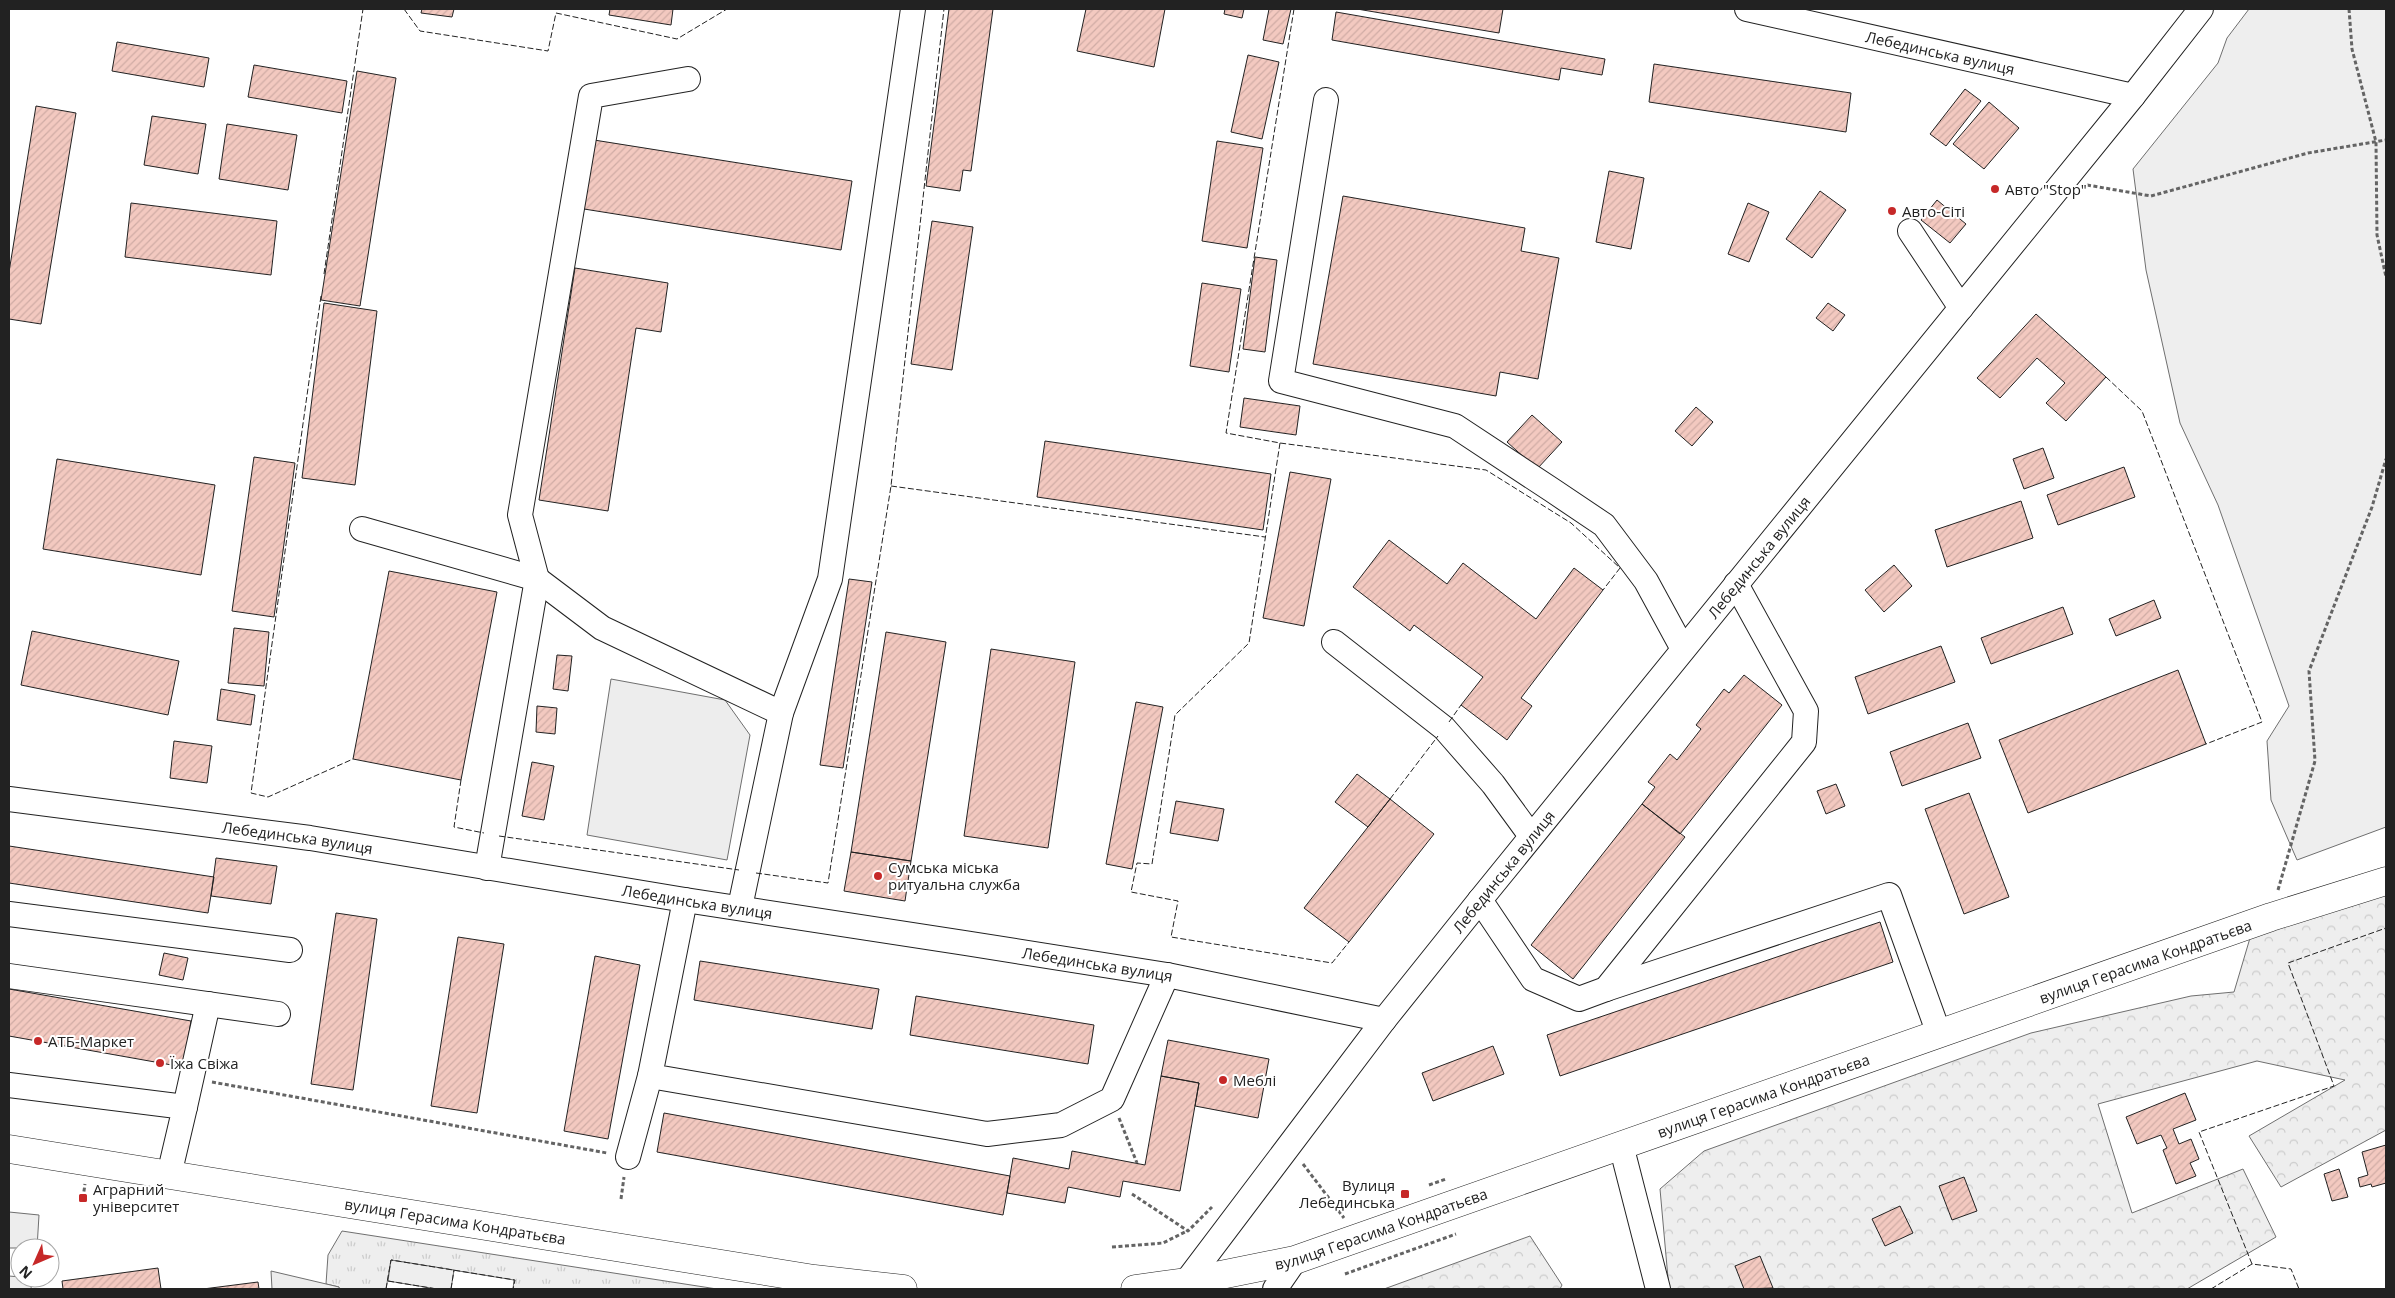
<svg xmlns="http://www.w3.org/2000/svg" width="2395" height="1298" viewBox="0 0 2395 1298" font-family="'Open Sans',sans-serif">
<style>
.grass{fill:url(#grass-tufts);stroke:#6f6f6f}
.forest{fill:url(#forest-crowns);stroke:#6f6f6f}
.green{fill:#eee;stroke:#6f6f6f}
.parking{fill:#ededed;stroke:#6f6f6f}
.building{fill:url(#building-hatch);stroke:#222}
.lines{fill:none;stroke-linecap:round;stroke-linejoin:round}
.minor-casing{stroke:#222;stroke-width:26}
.major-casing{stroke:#222;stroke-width:29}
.path{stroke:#646464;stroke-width:3;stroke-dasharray:4 2.5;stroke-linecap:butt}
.minor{stroke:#fff;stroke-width:24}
.major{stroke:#fff;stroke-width:28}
.fence{stroke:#222;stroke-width:1;stroke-dasharray:6 2.5;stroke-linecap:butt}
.poi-dot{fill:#c62828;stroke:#fff;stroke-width:2}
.labels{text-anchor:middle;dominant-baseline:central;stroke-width:4;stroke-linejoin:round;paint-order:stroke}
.street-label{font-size:15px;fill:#222;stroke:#fff}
.poi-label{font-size:15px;fill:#222;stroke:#fff;text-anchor:start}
</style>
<defs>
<pattern id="grass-tufts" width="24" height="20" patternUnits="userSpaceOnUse" patternTransform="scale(1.25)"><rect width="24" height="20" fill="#eee"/><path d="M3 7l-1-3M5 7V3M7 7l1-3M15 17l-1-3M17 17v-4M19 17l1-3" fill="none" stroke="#ccc"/></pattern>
<pattern id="forest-crowns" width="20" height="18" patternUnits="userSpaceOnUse" patternTransform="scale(1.25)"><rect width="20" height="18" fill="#eee"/><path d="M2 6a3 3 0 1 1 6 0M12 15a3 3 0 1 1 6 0" fill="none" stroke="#ccc"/></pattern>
<pattern id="building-hatch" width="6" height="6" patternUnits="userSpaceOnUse" patternTransform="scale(1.25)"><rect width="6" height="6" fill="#f3c9c0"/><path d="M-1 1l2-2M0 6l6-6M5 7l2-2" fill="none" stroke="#d0aca5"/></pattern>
</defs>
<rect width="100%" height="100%" fill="#fff"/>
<path class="grass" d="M342,1231L717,1289H513L514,1280L391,1260L386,1289H339V1287L326,1284L328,1255Z"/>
<path class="forest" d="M2386,890V1130L2281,1187L2249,1136L2345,1080L2257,1061L2098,1104L2132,1213L2243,1169L2276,1237L2187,1289H1669L1660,1189L1704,1151L2031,1033L2191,996L2234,992L2250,938Z
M1530,1236L1562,1285L1560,1289H1384Z"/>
<path class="green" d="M2249,9H2386V827L2297,860L2271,800L2267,741L2289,706L2218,505L2180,423L2146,270L2133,169L2218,63L2227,38Z
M391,1260L454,1270L451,1289H437L388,1281Z"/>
<path class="parking" d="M611,679L725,700L750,735L727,860L587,835Z
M9,1212L39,1215L37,1248H9Z
M271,1271L339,1287V1289H272Z
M9,1276L32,1278L31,1289H9Z"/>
<path class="building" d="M422,9H454L452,17L421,13Z
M610,9H673L671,25L609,15Z
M949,9H993L971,171L963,170L960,191L926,186Z
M1086,9H1165L1154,67L1077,51Z
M1225,9H1244L1242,18L1224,14Z
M1269,9H1291L1283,44L1263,40Z
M1357,9H1503L1499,33Z
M1336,12L1605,59L1602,75L1561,68L1559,80L1332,40Z
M117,42L209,58L204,87L112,71Z
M1248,55L1279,62L1262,139L1231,132Z
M1654,64L1851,93L1846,132L1649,102Z
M254,65L347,81L342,113L248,97Z
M357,71L396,78L360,306L321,300Z
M1965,89L1981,101L1946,146L1930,134Z
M1989,102L2019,128L1984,169L1953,144Z
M36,106L76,113L41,324L9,319V272Z
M152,116L206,124L198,174L144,165Z
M227,124L297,135L288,190L219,179Z
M594,140L852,181L841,250L584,209Z
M1217,141L1263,148L1247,248L1202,241Z
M1609,171L1644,178L1631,249L1596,242Z
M1820,191L1846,210L1812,258L1786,239Z
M1343,196L1525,228L1521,251L1559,258L1538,379L1500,372L1496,396L1313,364Z
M1937,200L1966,224L1950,243L1921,220Z
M131,203L277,221L271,275L125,257Z
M1748,203L1769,212L1749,262L1728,254Z
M932,221L973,227L952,370L911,364Z
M1255,257L1277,260L1265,352L1243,349Z
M575,268L668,283L661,332L636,328L608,511L539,500Z
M1202,283L1241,289L1229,372L1190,366Z
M324,303L377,311L355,485L302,478Z
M1828,303L1845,315L1833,331L1816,318Z
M2036,314L2106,377L2066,421L2046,403L2065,383L2037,358L2000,398L1977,378Z
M1244,398L1300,406L1296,435L1240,427Z
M1696,407L1713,422L1692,446L1675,431Z
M1532,415L1562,442L1537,469L1507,442Z
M1045,441L1271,474L1263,530L1037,497Z
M2043,448L2054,478L2024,489L2013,459Z
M254,457L295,463L274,617L232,611Z
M57,459L215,485L201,575L43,549Z
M2124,467L2135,497L2058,525L2047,495Z
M1290,472L1331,479L1304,626L1263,618Z
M2021,501L2033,538L1947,567L1935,530Z
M1389,540L1447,584L1463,563L1536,619L1574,568L1603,590L1521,698L1532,706L1507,740L1461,705L1483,677L1414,625L1410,631L1353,587Z
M1894,565L1912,586L1884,612L1865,590Z
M389,571L497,592L461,780L353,759Z
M849,579L872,582L843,768L820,765Z
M2154,600L2161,618L2116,636L2109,619Z
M2063,607L2073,634L1991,664L1981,638Z
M234,628L269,632L264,686L228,683Z
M32,631L179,661L168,715L21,685Z
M886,632L946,642L911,861L851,852Z
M1941,646L1955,682L1868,714L1855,677Z
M991,649L1075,662L1048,848L964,836Z
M557,655L572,656L568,691L553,689Z
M2178,670L2206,744L2028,813L1999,740Z
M1744,675L1782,705L1680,834L1642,804L1655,787L1648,782L1670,754L1677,760L1701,729L1696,725L1724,689L1729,693Z
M221,689L255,695L251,725L217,720Z
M1136,702L1163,707L1132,869L1106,864Z
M537,706L557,708L555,734L536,732Z
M1968,723L1981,758L1902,786L1890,752Z
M174,741L212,746L207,783L170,778Z
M532,762L554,766L544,820L522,816Z
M1357,774L1390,799L1368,827L1335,802Z
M1836,784L1845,806L1826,814L1817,791Z
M1969,793L2009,897L1964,914L1925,809Z
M1390,799L1434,834L1349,942L1304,908Z
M1176,801L1224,809L1218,841L1170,833Z
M1642,804L1685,837L1573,979L1531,945Z
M9,846L214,877L208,913L9,883Z
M851,852L911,861L905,901L844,891Z
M216,858L277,866L271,904L211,896Z
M336,913L377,919L353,1090L311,1084Z
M1880,922L1893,962L1560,1076L1547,1035Z
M458,937L504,944L477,1113L431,1106Z
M164,953L188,958L183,980L159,975Z
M595,956L640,965L608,1139L564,1131Z
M700,961L879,989L872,1029L694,1000Z
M9,989L191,1021L183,1067L9,1036Z
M916,996L1094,1025L1088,1064L910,1035Z
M1168,1040L1269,1059L1258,1118L1195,1106L1199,1083L1161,1076Z
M1493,1046L1504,1074L1433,1101L1422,1073Z
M1161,1076L1199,1083L1180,1191L1123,1181L1120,1197L1068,1187L1065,1203L1007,1193L1013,1158L1069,1169L1072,1151L1145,1165Z
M2185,1093L2196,1120L2173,1129L2179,1144L2191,1139L2199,1159L2190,1163L2196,1176L2176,1184L2163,1150L2167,1148L2161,1135L2137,1144L2126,1117Z
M664,1113L1010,1176L1003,1215L657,1152Z
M2386,1145V1183L2372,1187L2371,1184L2360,1187L2358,1178L2368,1175L2362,1152Z
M2339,1169L2348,1197L2332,1201L2324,1174Z
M1964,1177L1977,1211L1952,1220L1939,1186Z
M1900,1206L1913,1233L1885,1246L1872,1219Z
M1760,1256L1773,1288L1744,1289L1735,1266Z
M158,1268L161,1289H63L62,1281Z
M258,1282L259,1289H203Z"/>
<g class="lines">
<defs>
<g id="minor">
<path id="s1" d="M1747,9L2133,96"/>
<path d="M1326,100L1281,381L1455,426L1552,490L1604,525L1646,581L1683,649"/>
<path d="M1910,231L1961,308"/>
<path d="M362,529L537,579L602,628L781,713"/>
<path d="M1334,642L1444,728L1493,784L1531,836"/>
<path id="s2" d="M9,799L310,838L685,900L965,943L1167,975L1384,1020"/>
<path d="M487,868L537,579L520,515L591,96L688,79"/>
<path d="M685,900L650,1076L987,1134L1061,1125L1112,1099L1167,975"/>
<path d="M1480,900L1533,979L1579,999L1606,989L1804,742L1806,711L1736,584"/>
<path d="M740,907L781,713L830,579L913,9"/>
<path d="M9,914L290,950"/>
<path d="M9,976L278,1014"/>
<path d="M1606,989L1889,895L1939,1034"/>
<path d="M9,1085L185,1107L169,1175"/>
<path d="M185,1107L208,1004"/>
<path d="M1621,1145L1658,1289"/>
<path d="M628,1157L650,1076"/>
<path id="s3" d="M1186,1282L1384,1020L1480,900L2133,96L2201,9"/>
<path d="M1275,1289L1295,1260"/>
</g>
<g id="major">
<path id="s4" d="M9,1149L814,1279L903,1289"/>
<path id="s5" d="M1135,1289L1186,1282L1295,1260L2271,917L2386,881"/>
</g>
</defs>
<use href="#minor" class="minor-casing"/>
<use href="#major" class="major-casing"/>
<path class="path" d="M2349,9L2352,49L2376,142L2377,235L2386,277
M2087,185L2151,196L2308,153L2386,140
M2278,890L2315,761L2309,671L2372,507L2386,459
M212,1082L607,1153
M1119,1118L1137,1163
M1303,1164L1344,1218
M1429,1185L1446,1179
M1132,1194L1188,1231L1212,1207
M83,1198L85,1184
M621,1199L624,1177
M1112,1247L1163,1243L1187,1231
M1345,1274L1456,1234"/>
<use href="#minor" class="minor"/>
<use href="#major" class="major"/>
<path class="fence" d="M404,9L420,31L548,51L556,13L677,39L727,9
M1294,9L1226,433L1280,443L1486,470L1571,523L1620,568L1603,590
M324,274L363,9
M321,296L251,793L268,797L353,759
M2106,377L2142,411L2262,722L2206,744
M1280,443L1249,643L1175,715L1152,864L1137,863L1131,892L1178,901L1171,937L1332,963L1349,942
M891,486L1265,537
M1449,722L1461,705
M461,780L454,827L484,833
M1390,799L1438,736
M499,836L739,870
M756,873L828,883L891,486L944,9
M2252,1264L2199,1132L2334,1086L2288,963L2386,928
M388,1281L437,1289
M386,1289L391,1260L515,1280L513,1289
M451,1289L454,1270
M2211,1289L2252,1264L2291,1269L2299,1289"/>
</g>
<g class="poi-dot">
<circle cx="1995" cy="189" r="5"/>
<circle cx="1892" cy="211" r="5"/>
<circle cx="878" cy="876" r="5"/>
<circle cx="38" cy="1041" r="5"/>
<circle cx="160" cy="1063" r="5"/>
<circle cx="1223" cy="1080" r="5"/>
<rect x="1400" y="1189" width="10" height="10" rx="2.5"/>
<rect x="78" y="1193" width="10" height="10" rx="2.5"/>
</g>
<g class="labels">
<g class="street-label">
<text stroke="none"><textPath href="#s1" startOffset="198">Лебединська вулиця</textPath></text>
<text stroke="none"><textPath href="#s3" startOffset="924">Лебединська вулиця</textPath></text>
<text stroke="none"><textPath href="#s2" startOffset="291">Лебединська вулиця</textPath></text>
<text stroke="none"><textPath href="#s3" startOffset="519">Лебединська вулиця</textPath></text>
<text stroke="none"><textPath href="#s2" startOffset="696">Лебединська вулиця</textPath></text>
<text stroke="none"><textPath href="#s5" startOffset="1064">вулиця Герасима Кондратьєва</textPath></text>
<text stroke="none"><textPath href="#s2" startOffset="1101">Лебединська вулиця</textPath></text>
<text stroke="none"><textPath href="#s5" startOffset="659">вулиця Герасима Кондратьєва</textPath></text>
<text stroke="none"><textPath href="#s4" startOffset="452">вулиця Герасима Кондратьєва</textPath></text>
<text stroke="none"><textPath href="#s5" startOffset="254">вулиця Герасима Кондратьєва</textPath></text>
</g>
<g class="poi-label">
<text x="2005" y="189">Авто "Stop"</text>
<text x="1902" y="211">Авто-Сіті</text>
<text x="888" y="867">Сумська міська<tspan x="888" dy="17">ритуальна служба</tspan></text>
<text x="48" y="1041">АТБ-Маркет</text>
<text x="170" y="1063">Їжа Свіжа</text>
<text x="1233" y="1080">Меблі</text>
<text x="1395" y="1185" text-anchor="end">Вулиця<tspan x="1395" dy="17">Лебединська</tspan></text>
<text x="93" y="1189">Аграрний<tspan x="93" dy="17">університет</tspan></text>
</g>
</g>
<rect width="2395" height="1298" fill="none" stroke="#222222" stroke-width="20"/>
<g transform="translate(35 1263) rotate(225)"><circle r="24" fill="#ffffff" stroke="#a7a7a7"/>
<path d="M0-4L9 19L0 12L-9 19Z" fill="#c62828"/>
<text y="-8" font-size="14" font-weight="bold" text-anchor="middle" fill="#222222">N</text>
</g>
</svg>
